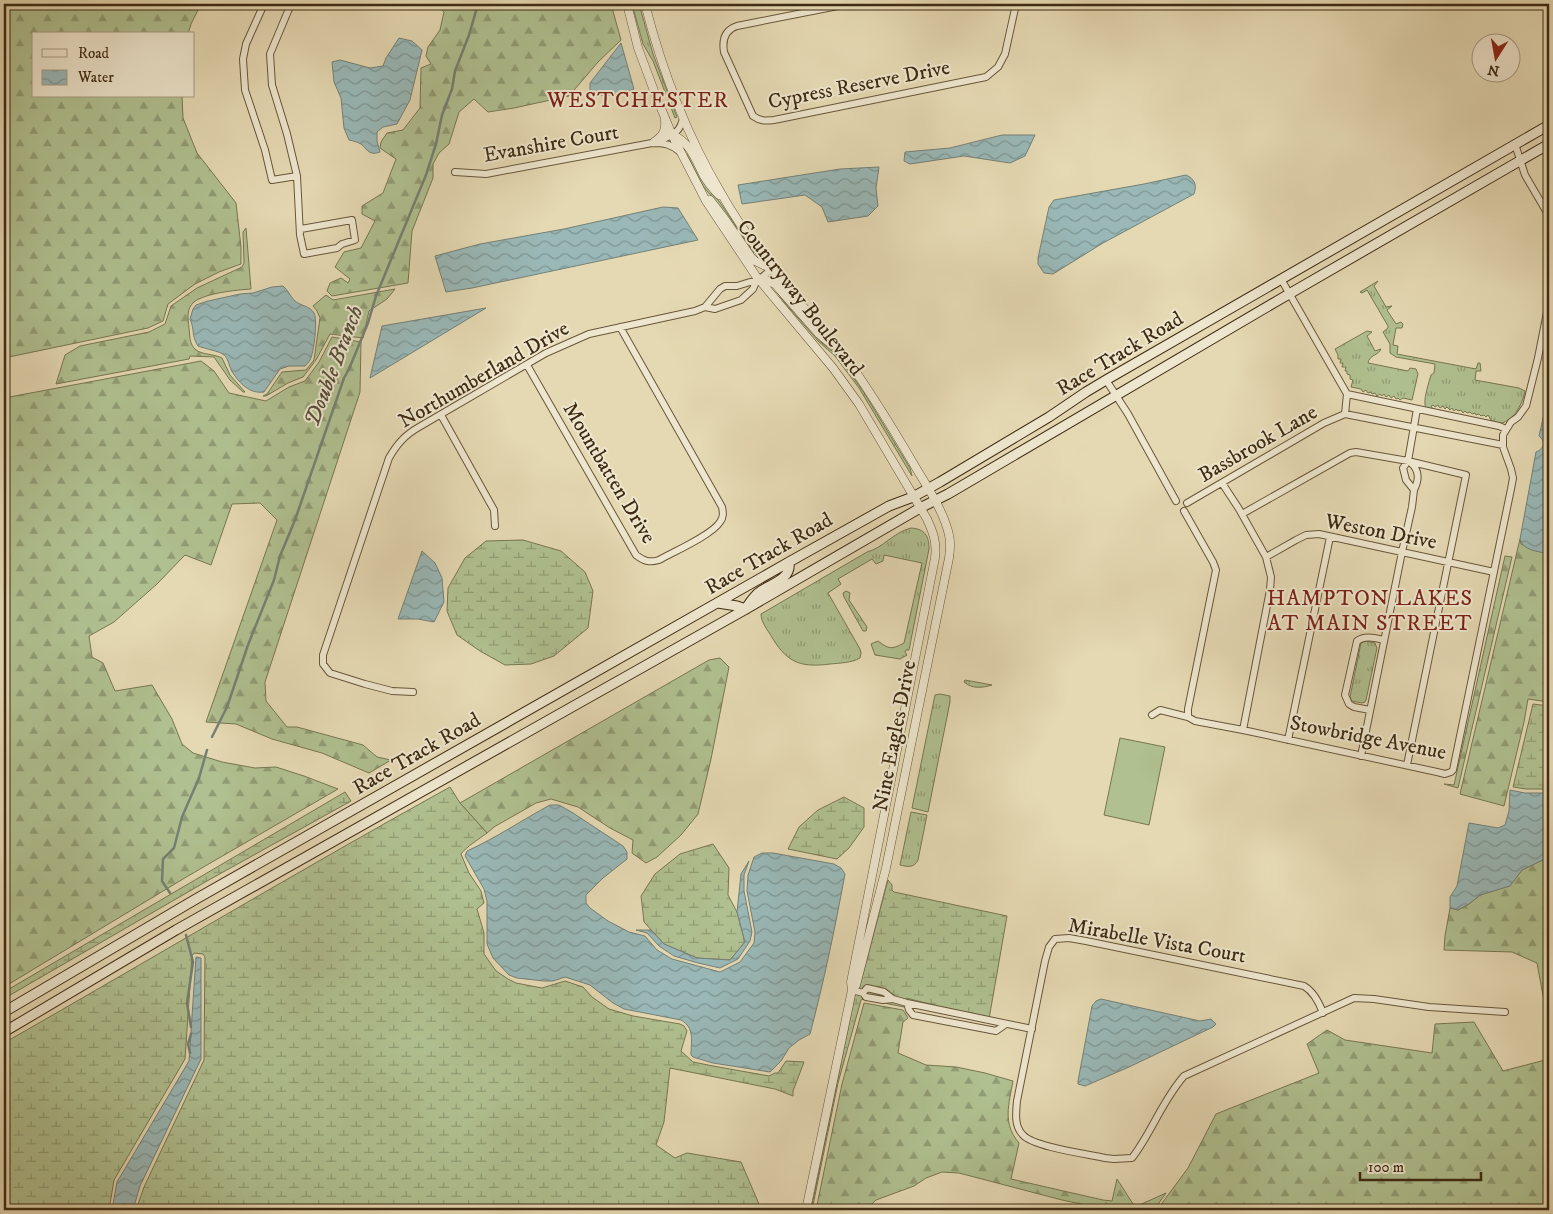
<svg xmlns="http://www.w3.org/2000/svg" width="1553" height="1214" viewBox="0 0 1553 1214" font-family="'IM FELL DW Pica',serif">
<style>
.grass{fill:url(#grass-tufts);stroke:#777651}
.forest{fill:url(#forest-firs);stroke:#777651}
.wetland{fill:url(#wetland-marsh);stroke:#777651}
.garden{fill:#b0c090;stroke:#777651}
.water{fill:url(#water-waves);stroke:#758075}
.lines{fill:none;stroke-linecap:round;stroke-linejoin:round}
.stream{stroke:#758075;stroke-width:2.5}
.minor-casing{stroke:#68563a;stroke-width:8}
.tertiary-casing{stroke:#68563a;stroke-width:9}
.secondary-casing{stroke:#3e2b12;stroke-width:11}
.minor{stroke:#eee6ce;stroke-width:6}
.tertiary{stroke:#eee6ce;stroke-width:8}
.secondary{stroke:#eee6ce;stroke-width:9}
.labels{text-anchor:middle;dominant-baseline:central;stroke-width:4;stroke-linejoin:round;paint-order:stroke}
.street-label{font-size:21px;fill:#3e2b12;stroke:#eee6ce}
.neighbourhood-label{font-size:22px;letter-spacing:1px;fill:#7a1f14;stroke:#eee6ce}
.water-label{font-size:22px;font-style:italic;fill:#554e3b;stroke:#eee6ce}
</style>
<defs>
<pattern id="grass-tufts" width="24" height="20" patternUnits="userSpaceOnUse" patternTransform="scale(1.25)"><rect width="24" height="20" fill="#b0c090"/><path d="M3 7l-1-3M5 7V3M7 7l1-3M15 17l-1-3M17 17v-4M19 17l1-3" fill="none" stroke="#919c74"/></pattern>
<pattern id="forest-firs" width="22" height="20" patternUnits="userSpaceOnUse" patternTransform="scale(1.25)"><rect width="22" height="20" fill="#b0c090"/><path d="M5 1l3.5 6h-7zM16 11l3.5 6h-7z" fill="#919c74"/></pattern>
<pattern id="wetland-marsh" width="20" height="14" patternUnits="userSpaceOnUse" patternTransform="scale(1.25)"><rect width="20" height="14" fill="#b0c090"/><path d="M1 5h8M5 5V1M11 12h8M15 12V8" fill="none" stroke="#919c74"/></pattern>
<pattern id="water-waves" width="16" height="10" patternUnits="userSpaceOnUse" patternTransform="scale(1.25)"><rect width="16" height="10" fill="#99b8b7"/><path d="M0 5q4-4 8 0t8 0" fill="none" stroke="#7e9693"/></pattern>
</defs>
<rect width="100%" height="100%" fill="#e5d9b3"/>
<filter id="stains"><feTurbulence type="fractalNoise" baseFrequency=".004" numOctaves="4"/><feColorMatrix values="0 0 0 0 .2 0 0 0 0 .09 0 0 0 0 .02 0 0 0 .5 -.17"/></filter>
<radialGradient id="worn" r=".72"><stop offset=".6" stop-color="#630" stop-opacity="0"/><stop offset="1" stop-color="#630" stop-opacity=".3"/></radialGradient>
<path class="grass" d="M632,4H639L653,54L677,117L675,118L653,61L643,44Z
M690,154L705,185L719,201L754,253L752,254L721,208L703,186L687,155Z
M1378,281L1374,286L1386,307L1392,306L1387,310L1396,324L1401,322L1403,324L1402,328H1396L1393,345L1398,346L1397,354L1476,369L1478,363H1480L1481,371H1476L1475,380L1519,388L1525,391C1522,406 1511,427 1493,423L1488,415L1486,417L1484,415L1481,416L1479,414L1476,415L1475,413L1472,414L1470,412L1467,413L1465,411L1463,413L1461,410L1458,411L1456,409L1454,411L1452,408L1450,410L1447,407L1445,409L1443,406L1440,408L1438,405L1435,407L1433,405L1431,406L1433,409L1430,410C1427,408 1425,408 1425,404C1424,397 1429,382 1431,375L1434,373L1435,364L1396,357L1390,353V344L1383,332L1388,328V326L1367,290L1362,293L1360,292Z
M776,291L822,343L836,354L863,391L910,468L912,476L859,388L835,356L818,341L784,302Z
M1367,331L1372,332L1367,336L1375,351L1381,349C1379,355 1369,355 1368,363L1408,371L1410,368L1416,369L1418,374L1412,400L1403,398L1400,400L1398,398L1396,399L1394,396L1391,398L1389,395L1386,397L1384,394L1382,396L1380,394L1377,396L1375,393L1372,394L1371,392L1368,393L1366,390L1363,392L1361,389L1351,387L1353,380L1350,379V375L1347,374V371H1345L1346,367H1342L1343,363H1340L1341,359H1338V355L1335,349Z
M911,528C925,529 929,536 929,549L909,650H906L905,652L907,655L900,659L875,655L871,644L878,641C889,649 891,650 904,643L922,563L884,555L883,561L876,564L872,559L838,579L841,584L828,593L860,649L861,653L860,658C851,663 840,663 830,664C799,668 786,662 770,634C766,628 761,621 761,614L867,552C883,548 894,532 911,528Z
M846,591L850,593L849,600L867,627L866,631H863L844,597L843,593Z
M1365,641L1375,643L1377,648L1366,700L1365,702L1362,703L1352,701L1350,697L1361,643Z
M965,680L992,685C982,688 972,689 964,682Z
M940,694L950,696V702L928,812L912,808L935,695Z
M911,812L927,815L918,860C914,868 908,867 900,865Z"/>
<path class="forest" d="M4,4H201L191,24L188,34H34V96H182L183,118L197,153L236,203L241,247V264L219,272L195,284L168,304L163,321L148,328L4,358Z
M440,4H611L621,40L598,62L569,96L514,108L488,112L474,99L459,112L449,144L439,153L433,164V178L412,231L408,283L332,296L327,291L330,283L341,278L348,283L350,279L335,267L344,252L361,248L375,221L362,214V206L383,193L396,159L380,148L381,142L387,133L403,130L420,108L421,68L431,64L426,56L428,47L440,30L444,12L439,7Z
M246,228L251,289C237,290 205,293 194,302C186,309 188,319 189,328C190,336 189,344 196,350C203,355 215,354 222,358L230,375L245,392H243L230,380L214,357L190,356L189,359L56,384L65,355L80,346L149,332L165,324L171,306L197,288L242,267L244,263L243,232Z
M395,289L387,299L369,311L363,338L330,334L316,360L303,377L288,383L266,396H263L267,394L282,372L306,370L314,360L320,318L317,311L313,306L326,295L333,300Z
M332,337L361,342L360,392L265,682L266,701L287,727H297L363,745L377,757L391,760L369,773L322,753L272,739L236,724L206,722L277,520L260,503L232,504L211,565L185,555L157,584L114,622L89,636L92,657L103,663L115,691L152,685L172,719L182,744L193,753L222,762L255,768L276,767L304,776L338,789L188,876L4,987V398L201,361L214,371L229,393L266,401L289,387L305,381L319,362Z
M1520,539L1521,544L1533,550L1549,554V702L1528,699L1524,722L1504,806L1460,794Z
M1505,556L1512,557L1458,788L1444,784L1454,785Z
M720,658L729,667L711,759L698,814L681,835L657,857L646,863L632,853L633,840L610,828L578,807L551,799L536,803L494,827L487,833L460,803L709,660Z
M1549,857V1028L1537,963L1512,952L1444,950L1445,936L1450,908L1458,910L1469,904L1480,895L1509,886L1522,870Z
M864,1003L903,1010L908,1018L903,1022L898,1053L926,1065L956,1067L985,1073L1013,1081C1009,1104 1002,1123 1019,1143L1011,1179L1103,1200L1112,1201L1117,1179L1135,1207L1166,1193L1154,1210H1109L1062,1200L959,1173L942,1172L926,1178L914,1186L876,1200L865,1210H816L842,1084Z
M1474,1022L1503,1071L1549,1059V1210H1157L1188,1168L1216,1114L1319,1073L1307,1044L1327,1030L1345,1040L1432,1053L1435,1024Z"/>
<path class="wetland" d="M523,540L561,551L585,572L593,591L588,628L554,656L531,664L505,665L480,651L457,635L447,611L448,588L465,558L486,541Z
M1533,704L1549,706V789H1526L1513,787Z
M450,787L460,803L487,833C479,839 466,847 461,854L469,873L481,891L484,903L477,909L484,933V954L496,971L508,979L516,983L542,988L565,981L583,987L592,997L609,1009L633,1016L680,1024L684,1026L687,1031L681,1051L693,1062L713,1066L769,1076L775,1073H778L786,1061L804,1062L793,1091V1096L775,1089L670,1068L664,1122L656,1145L675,1158L687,1153L741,1162L759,1204L756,1210H136L144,1187L204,1060L205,957L203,954L194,953L192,956L185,1059L114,1180L109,1210H4V1043C153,958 300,870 450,787Z
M345,792L351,801L207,881L5,998L4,997V992Z
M844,797L864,808V827L849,848L837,859L788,849L799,827L818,810Z
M713,844L729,868L728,895L737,912L745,942L730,960L697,958L664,944L644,922L641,896L655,874L680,854Z
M888,880L892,885V890L894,892L1007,916L989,1019L906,998L904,1007L864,999L861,1000L838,1083L812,1210H811L855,995L860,986Z"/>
<path class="garden" d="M1120,738L1165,747L1149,825L1104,815Z"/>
<path class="water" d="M399,38L412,41L422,50L410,100L397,124L383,127L377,132V141L380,152C369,156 368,150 361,144C358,142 353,141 349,140L344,128L341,98L334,82L332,62L340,60L370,68L383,66L386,58Z
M621,43L634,89C621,94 602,99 590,92V83Z
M1002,135H1035L1025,156L1010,163L964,156L910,164L904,161L905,152L950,148Z
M879,167L876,188L878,206L868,216L828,222L822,207L805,195L742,204L738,185L840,169Z
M1186,175C1195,179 1197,185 1194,194L1103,243L1053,274L1044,273L1038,264V258L1049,207L1054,200L1144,184Z
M663,207L678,208L698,240L472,288L446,292L435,256L480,244L564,229Z
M283,286C288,290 290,296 295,301C301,306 310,306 314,313C318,319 314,353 310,360C309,362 307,364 305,366H289L280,369L264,392C250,394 240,384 233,373C229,368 229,359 224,355C220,351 205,349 198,346C191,335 195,330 190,319L193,309L196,305L208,301L240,294L253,293L272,287Z
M486,308L370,378L382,326Z
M1549,392V554C1538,551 1523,551 1520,539L1536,452C1544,449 1546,442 1539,436Z
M422,551L435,563L442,578L444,602L434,622L418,619H398Z
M1510,790L1525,793H1549V857L1522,870L1510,886L1480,895L1469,904L1458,910L1450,908V897L1457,886L1469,823L1498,828L1505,825L1509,811Z
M550,805H559L573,813L623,846L627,852V859L603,878L586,895V903L590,908L608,921L629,932L645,936L657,950L672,959L720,972L740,962L754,943L755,932L747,891L748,875L754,857L762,853H773L834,864L841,868L845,874C835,928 824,981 810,1034L799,1040L789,1048L781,1061L770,1072L713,1063L693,1057L691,1055C691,1041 695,1028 681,1020L624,1009L613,1003L590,985L565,977L553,981H544L517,978L509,975L493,958L487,944V901L484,889L465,856L467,851C496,838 522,820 550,805Z
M749,861L744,875V891L752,932L750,941L738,959L720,968L698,963L674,956L659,946L647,933L636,930H651L664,944L697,958L730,960L745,942L737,912L741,874Z
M196,957L201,958V1059L140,1186L133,1210H112L117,1182L189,1061Z
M1101,999L1200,1021L1211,1019L1216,1024L1213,1027L1129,1067L1085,1086L1078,1084V1081L1092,1006L1096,1001Z"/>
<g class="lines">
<path class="stream" d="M212,737L227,707L248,645L274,580L280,556L295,520L344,378L349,369L368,323L376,296L426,175L436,144L442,115L452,89L455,71L469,35L478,4
M170,893L162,881L163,859L174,848L182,817L199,778L207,750
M186,935L193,962L187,1003L191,1027
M190,1053L188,1044L191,1034"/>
<defs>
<path id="minor" d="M264,4L246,44L243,59L245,90L265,150L272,180L297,176L300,235L304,254L337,248L342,244L355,240L352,220L301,229
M291,4L270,54L272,85L287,134L297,176
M848,4L737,26C725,30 722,40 724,52L753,116C760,121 765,121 774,120L986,77L998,67L1005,54L1016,4
M658,141C671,136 681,133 683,117
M1515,144L1525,175L1549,216
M455,172L486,174L652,143C664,143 671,144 680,152
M1281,279L1347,394
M705,307L715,309L741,300L753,289L756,282L772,269
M527,365L636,555C644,561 649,563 659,560C673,552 712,535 720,522C724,517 723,512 722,507L620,327
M1106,380L1128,414L1176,501
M1347,394L1499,426L1506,429
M1345,414L1503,445
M441,415L494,510L495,526
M1411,463C1420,471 1419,480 1414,490
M1222,483L1239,509L1266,557L1271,577L1270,590L1243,730
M1187,503L1324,423L1345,414L1347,394
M1184,511L1213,562L1216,570L1188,709V717L1195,721L1243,730L1437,772L1445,774L1451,772L1453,770L1511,489L1513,478L1511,469L1503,447V435L1511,422L1518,417L1526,406L1538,358L1549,302
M1242,514L1350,453L1356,452L1408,461L1466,475L1407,765
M1266,557L1296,540L1306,535L1319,534L1494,572
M413,692L392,691L365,684L330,673L323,664V655L389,458C397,444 405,435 419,427L546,353L589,334L695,311L705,307L720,289L725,286H737L750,282H756
M1370,710L1354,707L1349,704L1345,695L1357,641C1365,635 1375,638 1384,640
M1152,715L1160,710L1188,717
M1288,740L1330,537
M1361,756L1402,552L1412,507L1414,490L1406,480L1403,468L1408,461L1417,409
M852,990L863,993L866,997L883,1000L893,999
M863,993L867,988L884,992L893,999L907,1003L1032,1029
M907,1003L909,1010L913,1015L996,1031L1006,1024
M1323,1013C1319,1002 1314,992 1304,986L1086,941L1069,938L1055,939L1049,947L1045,961L1017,1101C1016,1113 1014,1126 1023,1135C1034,1147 1087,1154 1105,1158L1114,1159L1132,1158C1152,1132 1162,1101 1184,1076L1354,998L1374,999L1429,1007L1505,1012"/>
<path id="tertiary" d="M627,4L638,48L656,96L672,135L706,201L756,276L833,368L859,404L927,519C933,532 937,542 935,558L851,982L852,990L806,1210
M645,4C662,70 686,134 721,193C741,228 765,261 791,292C807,312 824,330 840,350C868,387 892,427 916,468C928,488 944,512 949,535C951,543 950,551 949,558L886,868L856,985L852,990
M672,135C690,141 696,161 704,176C708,183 713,189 719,195
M654,142C663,136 666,131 665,120
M710,200L724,218L751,257L755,261L772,269
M759,280H766L775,284L819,334L832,345"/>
<path id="secondary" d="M718,603L737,606L746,609C749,603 753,598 758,593C769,584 792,580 789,562
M4,1012L196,899L789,562L889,506L913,497L940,482L1049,417L1086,392L1106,380L1549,125
M4,1032L176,930L746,609L920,508L948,494L1289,294L1549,144"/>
</defs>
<use href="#minor" class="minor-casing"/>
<use href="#tertiary" class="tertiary-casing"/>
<use href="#secondary" class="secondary-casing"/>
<use href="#minor" class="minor"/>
<use href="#tertiary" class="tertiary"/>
<use href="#secondary" class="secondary"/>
</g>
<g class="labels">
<g class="street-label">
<text transform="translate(859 85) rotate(-11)">Cypress Reserve Drive</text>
<text transform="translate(551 144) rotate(-10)">Evanshire Court</text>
<text transform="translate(800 298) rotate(52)">Countryway Boulevard</text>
<text transform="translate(1120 354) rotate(-31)">Race Track Road</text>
<text transform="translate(484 375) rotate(-30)">Northumberland Drive</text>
<text transform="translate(1258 444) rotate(-30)">Bassbrook Lane</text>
<text transform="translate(609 473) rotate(59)">Mountbatten Drive</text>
<text transform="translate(1381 532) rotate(11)">Weston Drive</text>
<text transform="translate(769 554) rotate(-30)">Race Track Road</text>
<text transform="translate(895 736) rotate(-79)">Nine Eagles Drive</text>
<text transform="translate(1368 738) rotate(11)">Stowbridge Avenue</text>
<text transform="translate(417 754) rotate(-30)">Race Track Road</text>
<text transform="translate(1157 941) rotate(10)">Mirabelle Vista Court</text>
</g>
<g class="neighbourhood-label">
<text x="638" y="100">WESTCHESTER</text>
<text x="1370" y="598">HAMPTON LAKES<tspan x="1370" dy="25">AT MAIN STREET</tspan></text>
</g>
<g class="water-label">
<text transform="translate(334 366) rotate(-69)">Double Branch</text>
</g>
</g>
<rect width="1553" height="1214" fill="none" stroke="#e5d9b3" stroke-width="20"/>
<rect x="5" y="5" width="1543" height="1204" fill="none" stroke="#3e2b12" stroke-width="2.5"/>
<rect x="10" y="10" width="1533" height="1194" fill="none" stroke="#3e2b12"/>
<rect x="32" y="32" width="162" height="65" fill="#eee6ce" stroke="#a89b83"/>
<rect x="42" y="49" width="25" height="8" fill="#eee6ce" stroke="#a89b83"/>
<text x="78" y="58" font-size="15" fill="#3e2b12">Road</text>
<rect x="42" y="70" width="25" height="15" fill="url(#water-waves)" stroke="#a89b83"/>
<text x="78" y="82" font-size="15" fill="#3e2b12">Water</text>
<g transform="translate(1496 58) rotate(191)"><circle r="24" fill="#eee6ce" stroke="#a89b83"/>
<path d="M0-4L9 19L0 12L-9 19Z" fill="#8f2418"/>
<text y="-8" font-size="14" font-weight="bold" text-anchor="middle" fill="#3e2b12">N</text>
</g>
<path d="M1360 1172v8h121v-8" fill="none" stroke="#3e2b12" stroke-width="2.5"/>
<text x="1368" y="1172" font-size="15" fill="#3e2b12" stroke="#eee6ce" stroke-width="4" paint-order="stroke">100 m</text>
<rect width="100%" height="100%" filter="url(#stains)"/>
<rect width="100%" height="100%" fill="url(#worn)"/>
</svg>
